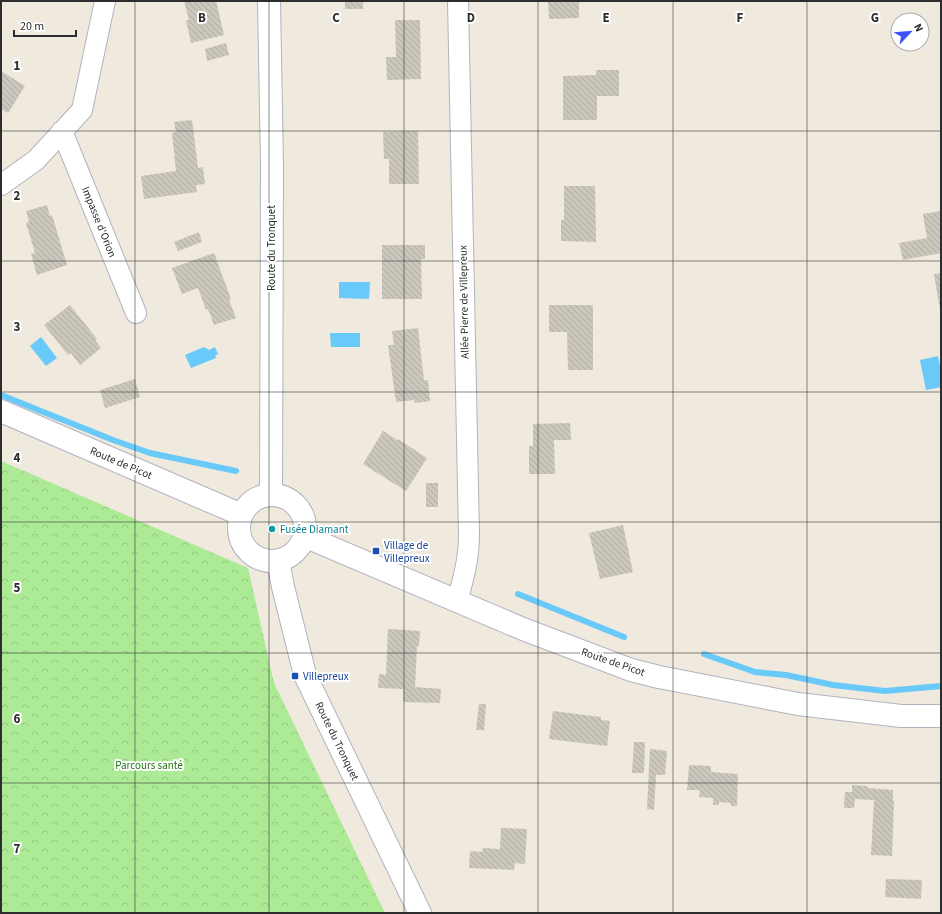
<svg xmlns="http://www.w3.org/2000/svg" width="942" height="914" viewBox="0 0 942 914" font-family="'Source Sans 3',sans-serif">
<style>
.forest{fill:url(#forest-crowns)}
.water{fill:#69c9f9}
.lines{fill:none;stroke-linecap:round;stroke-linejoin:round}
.stream{stroke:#69c9f9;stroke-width:6}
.building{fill:url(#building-back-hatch)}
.minor-casing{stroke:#b2b3c1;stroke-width:22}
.tertiary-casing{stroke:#b2b3c1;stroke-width:24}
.secondary-casing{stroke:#b2b3c1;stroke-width:24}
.minor{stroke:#fff;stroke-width:20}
.tertiary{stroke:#fff;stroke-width:22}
.secondary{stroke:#fff;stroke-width:22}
.grid{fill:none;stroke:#2d2d2d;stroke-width:1;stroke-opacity:0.55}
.culture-dot{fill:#0f9aa8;stroke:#fff;stroke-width:1.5}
.transit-dot{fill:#1a4fb4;stroke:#fff;stroke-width:1.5}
.labels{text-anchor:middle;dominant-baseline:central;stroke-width:4;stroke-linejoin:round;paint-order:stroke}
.street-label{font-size:11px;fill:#2d2d2d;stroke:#fff}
.culture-label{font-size:11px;fill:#0d838f;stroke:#fff;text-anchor:start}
.transit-label{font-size:11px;fill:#164399;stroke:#fff;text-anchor:start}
.park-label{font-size:11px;fill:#217214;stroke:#fff}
.grid-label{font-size:13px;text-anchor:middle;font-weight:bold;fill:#2d2d2d;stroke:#fff;stroke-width:4;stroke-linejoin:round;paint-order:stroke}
</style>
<defs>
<pattern id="forest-crowns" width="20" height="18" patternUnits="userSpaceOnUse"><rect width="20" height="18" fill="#adea96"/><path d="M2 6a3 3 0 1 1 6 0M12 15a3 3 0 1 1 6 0" fill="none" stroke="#95c982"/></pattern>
<pattern id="building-back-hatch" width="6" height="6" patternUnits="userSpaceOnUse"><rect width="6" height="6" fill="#cbc7bc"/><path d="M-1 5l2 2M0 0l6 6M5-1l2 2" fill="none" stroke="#afaba2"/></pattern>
</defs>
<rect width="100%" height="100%" fill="#efe9de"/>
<path class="forest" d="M1,461L248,568L274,683L385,913H1Z"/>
<path class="water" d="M339,282H370L369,299L339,298Z
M330,333H360V347H331Z
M41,337L57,358L46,366L30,346Z
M204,347L209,350L215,347L218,354L215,356L216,358L191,368L185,355Z
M938,356L941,371V387L926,390L920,360Z"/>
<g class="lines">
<path class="stream" d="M1,395L113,440L150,453L236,471
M518,594L624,637
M704,654L755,672L786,675L833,685L885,691L941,686"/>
</g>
<path class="building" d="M184,1H216L224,35L191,43L186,20H189Z
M345,1H363V9H345Z
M548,1H579V18L549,19Z
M395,20H420L421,79L387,80L386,57H396Z
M226,43L229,55L207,61L205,49Z
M596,70H619V96H597V120H563V76L596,75Z
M1,71L25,86L8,113L1,109Z
M192,120L198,168L203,167L205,184L196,185L197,192L144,199L141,176L176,171L172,133L176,132L174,122Z
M418,131L419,184H389V159H384L383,132Z
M564,186H595L596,242L561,241V220H564Z
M47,205L50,216L52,215L67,265L37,275L31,254L35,253L26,223L29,222L26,211Z
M941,211V253L903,260L899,243L927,238L923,214Z
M199,232L202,242L178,251L174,242Z
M382,245H425V259H421L422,299H382Z
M214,253L231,299L229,300L236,318L214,325L208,309L206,310L198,288L182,294L172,268Z
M941,273V310H940L934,274Z
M70,305L97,339L95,340L101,348L80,365L71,353L68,355L44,325Z
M549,305H593V370H568L567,332H549Z
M418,328L424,380H428L430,401L415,403L414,400L396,402L388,345H394L392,331Z
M135,379L140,397L105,408L100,390Z
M570,423L571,440H554L555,474H529V446H533V424Z
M383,431L397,440L398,439L427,458L406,491L363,464Z
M426,483H438V507H426Z
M623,525L633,572L600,579L589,533Z
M388,629L420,631L419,646H417L415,687L441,689L440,703L403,702V689L378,688L379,674L386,675Z
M479,704H486L484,730H476Z
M553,711L601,717V720L610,721L607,746L549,739Z
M634,742H645L644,773H632Z
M650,749L667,751L665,775H656L654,810L647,809Z
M689,765L711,766V772L738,774L737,806H731V803L719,802V805H713V798L699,797L700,790H687Z
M852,785L867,786L868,788L893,790V801H894L892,856L871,855L874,800L855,799L854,808H844L845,792H852Z
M501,828L527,829L525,864L515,863L514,870L469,868L470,851L482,852L483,848L500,849Z
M886,879L922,880L921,899L885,897Z"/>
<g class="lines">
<defs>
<path id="minor" d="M62,131L136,313
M1,185L36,160L82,110L105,1
M457,602C463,580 469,559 469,536L458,1"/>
<path id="tertiary" d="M269,1L272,165L271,495
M278,561L283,587L305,675L420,913"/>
<path id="secondary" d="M1,411L242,515
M239 528a33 33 0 1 1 66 0a33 33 0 1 1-66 0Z
M304,536L523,629L631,670L659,677L798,704L901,716H941"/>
</defs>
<use href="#minor" class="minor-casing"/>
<use href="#tertiary" class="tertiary-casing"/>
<use href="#secondary" class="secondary-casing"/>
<use href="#minor" class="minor"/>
<use href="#tertiary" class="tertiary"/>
<use href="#secondary" class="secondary"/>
</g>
<path class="grid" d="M135,1V913M269,1V913M404,1V913M538,1V913M673,1V913M807,1V913M1,131H941M1,261H941M1,392H941M1,522H941M1,653H941M1,783H941"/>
<circle class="culture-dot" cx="272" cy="529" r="4"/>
<g class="transit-dot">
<rect x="372" y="547" width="8" height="8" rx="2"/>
<rect x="291" y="672" width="8" height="8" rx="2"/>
</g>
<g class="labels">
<g class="street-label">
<text transform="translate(99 222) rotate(68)">Impasse d'Orion</text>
<text transform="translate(271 248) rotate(-90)">Route du Tronquet</text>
<text transform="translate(464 302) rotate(-91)">Allée Pierre de Villepreux</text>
<text transform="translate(121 463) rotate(23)">Route de Picot</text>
<text transform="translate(613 662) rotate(19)">Route de Picot</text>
<text transform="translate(337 741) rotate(64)">Route du Tronquet</text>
</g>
<g class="culture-label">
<text x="280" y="529">Fusée Diamant</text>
</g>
<g class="transit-label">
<text x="384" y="545">Village de<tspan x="384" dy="13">Villepreux</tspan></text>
<text x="303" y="676">Villepreux</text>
</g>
<g class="park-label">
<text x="149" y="765">Parcours santé</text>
</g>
</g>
<g class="grid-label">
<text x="202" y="22">B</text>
<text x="336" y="22">C</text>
<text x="471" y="22">D</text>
<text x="606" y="22">E</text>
<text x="740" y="22">F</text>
<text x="875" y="22">G</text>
<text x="17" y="70">1</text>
<text x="17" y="200">2</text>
<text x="17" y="331">3</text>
<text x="17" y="462">4</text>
<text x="17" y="592">5</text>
<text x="17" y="723">6</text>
<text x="17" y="853">7</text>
</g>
<rect width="942" height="914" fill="none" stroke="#2d2d2d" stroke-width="4"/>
<g transform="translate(910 32) rotate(64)"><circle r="19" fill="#ffffff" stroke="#ababab"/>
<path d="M0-3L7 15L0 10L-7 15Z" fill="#3b51ff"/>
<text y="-6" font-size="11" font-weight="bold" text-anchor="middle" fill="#2d2d2d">N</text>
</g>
<path d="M14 30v6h62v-6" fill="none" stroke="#2d2d2d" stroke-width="2"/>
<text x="20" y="30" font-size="12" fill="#2d2d2d" stroke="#ffffff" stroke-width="3" paint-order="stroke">20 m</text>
</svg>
